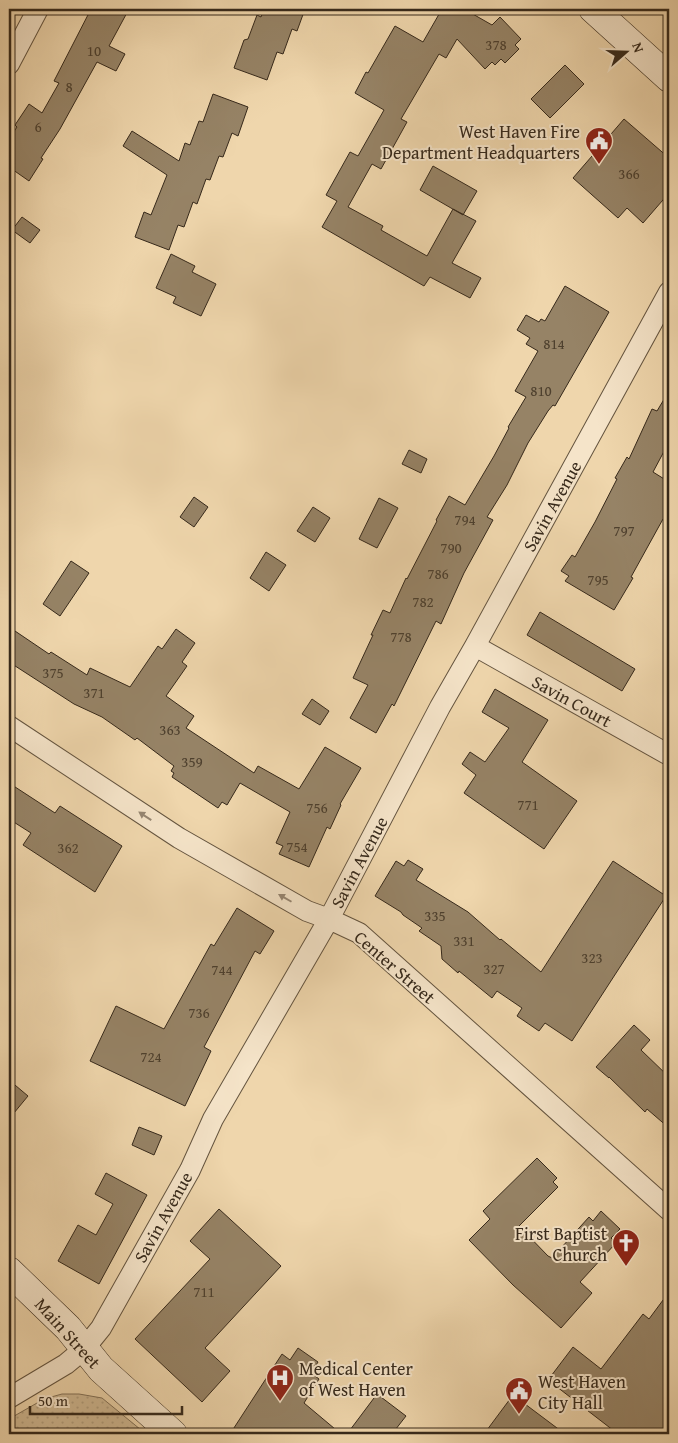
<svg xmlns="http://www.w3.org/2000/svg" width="678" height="1443" viewBox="0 0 678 1443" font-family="'Gentium Book Plus',serif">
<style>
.park{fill:url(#park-dots);stroke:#837157}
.building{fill:#968366;stroke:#36291b}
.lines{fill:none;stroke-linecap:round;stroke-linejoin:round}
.minor-casing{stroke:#64543f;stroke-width:22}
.secondary-casing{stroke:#36291b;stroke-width:29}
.minor{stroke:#f5e4c9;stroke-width:20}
.secondary{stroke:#f5e4c9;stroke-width:28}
.oneway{fill:#968672}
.labels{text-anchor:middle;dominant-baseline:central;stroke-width:4;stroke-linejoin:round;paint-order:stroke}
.number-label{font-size:15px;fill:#4e402e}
.poi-label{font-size:18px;fill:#36291b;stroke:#f5e4c9;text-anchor:end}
.street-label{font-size:18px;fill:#36291b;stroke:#f5e4c9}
</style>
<defs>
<pattern id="park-dots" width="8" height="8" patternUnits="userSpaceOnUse" patternTransform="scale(1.25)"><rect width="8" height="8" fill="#d0b993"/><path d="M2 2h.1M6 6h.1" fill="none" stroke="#b39f7e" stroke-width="1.8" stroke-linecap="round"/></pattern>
</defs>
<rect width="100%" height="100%" fill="#efd6ac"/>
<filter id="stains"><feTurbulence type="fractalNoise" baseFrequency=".004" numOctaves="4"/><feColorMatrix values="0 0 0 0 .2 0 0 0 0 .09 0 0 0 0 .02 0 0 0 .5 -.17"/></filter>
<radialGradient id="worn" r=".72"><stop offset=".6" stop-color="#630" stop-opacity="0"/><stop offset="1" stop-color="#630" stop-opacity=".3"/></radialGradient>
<path class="park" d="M62,1394H79L102,1398L146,1434H9V1419L44,1399Z"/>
<path class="building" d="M91,9H129L109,46L125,54L116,71L97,62L60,129L41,158L43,159L29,181L9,167V139L17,127L15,125L29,104L42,113L59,83L54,81Z
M264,9H305L297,31L292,29L283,54L277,52L267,80L234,68L244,40L248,39L257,15L261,17Z
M442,9H464L492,25L500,17L521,39L515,45L519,49L505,63L501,59L495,65L492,62L485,69L457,39L446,58L439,54L401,119L407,122L381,169L372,164L348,207L383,226L381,230L427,256L453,209L476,221L452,263L481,278L470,298L430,277L424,286L322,227L337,201L326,195L350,152L358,156L384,110L355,93L366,72L368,73L395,26L423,42Z
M565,65L584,84L550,118L531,99Z
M213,94L248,107L238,136L232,133L223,157L219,156L210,180L206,179L197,204L193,202L184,227L178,225L169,250L135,237L144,212L151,215L167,175L123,146L132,131L179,161L185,143L190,145L199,121L203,122Z
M624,119L669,158V193L643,223L627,208L618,218L573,178Z
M433,166L477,191L463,215L420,190Z
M22,217L40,230L30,243L12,230Z
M171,254L195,266L192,272L216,284L201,316L173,303L176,297L156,288Z
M565,286L609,312L555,406L553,405L548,411L528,443L507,485L487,517L493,520L464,573L441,624L436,621L394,706L392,704L376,733L350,718L368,685L353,678L373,635H371L383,610L390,613L406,578L407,579L437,521L436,520L449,496L465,505L494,456L509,428L508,427L526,397L515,391L538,351L526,344L530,338L517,330L526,315L539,322L541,319L545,321Z
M669,391V442L653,472L669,482V523L663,519L631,577L633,578L614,610L565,581L569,576L561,571L572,555L575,557L595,522L617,479L615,478L627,457L629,459L652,409L657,411Z
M409,450L427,459L421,473L402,464Z
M194,497L208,507L194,527L180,517Z
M379,498L398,508L377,548L359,539Z
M313,507L330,518L315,542L297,531Z
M266,552L286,565L269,591L250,578Z
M71,561L89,573L60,616L43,604Z
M540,612L635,669L622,691L527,635Z
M176,629L195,643L182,662L187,666L166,696L194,716L186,728L254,773L258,766L299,789L325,747L361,768L340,804L341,805L330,829L327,827L309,867L279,854L283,846L276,843L290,812L240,783L227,805L222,802L218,808L172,777L174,773L171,771L174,766L137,738L135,740L102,717L74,704L9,662V640L15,631L49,654L51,652L87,675L90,668L130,687L158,646L162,649Z
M495,689L548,720L522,762L577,801L544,849L464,793L476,775L462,764L470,752L485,762L509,728L482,712Z
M312,699L329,711L320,725L302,714Z
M9,783L55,813L60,806L122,846L95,892L23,845L31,833L9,819Z
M408,860L423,869L416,880L468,912L500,940L501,939L541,972L613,861L666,896L572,1041L545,1023L539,1031L517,1016L522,1008L497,991L492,998L459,971L458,973L442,959L441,946L419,931L422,928L403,915L401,912L375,896L396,861L404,866Z
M237,908L274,931L260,954L255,951L204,1047L211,1051L185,1106L90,1061L116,1006L164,1029L211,944L214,946Z
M634,1025L650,1040L641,1050L669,1077V1128L647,1109L645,1112L609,1077V1078L596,1067Z
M9,1080L28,1096L9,1119Z
M139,1127L162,1136L154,1155L132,1145Z
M537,1158L557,1178L553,1182L558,1187L519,1226L548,1256L552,1258L589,1217L593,1221L601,1211L620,1229L611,1238L616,1243L580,1282L592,1293L561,1328L513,1285L469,1240L490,1219L483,1211Z
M106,1173L147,1195L99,1284L58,1261L78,1225L96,1235L113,1204L95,1194Z
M219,1209L281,1266L205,1348L230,1371L202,1402L135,1339L210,1259L190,1241Z
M669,1292V1434H618L548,1380L573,1347L601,1369L643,1314L649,1319Z
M298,1348L318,1362L311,1373L319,1379L304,1403L341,1434H230L282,1354L290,1360Z
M377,1394L406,1416L392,1434H347Z
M513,1395L565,1434H484Z"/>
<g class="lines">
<defs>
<path id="minor" d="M9,64L38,9
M475,646L669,755
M9,726L179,838L307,911L329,919L359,933L669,1210
M9,1398L66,1364L84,1349L101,1328L190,1170L213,1119L329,919L440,707L475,646L669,292"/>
<path id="secondary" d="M593,9L669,78
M9,1271L68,1328L101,1369L173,1434"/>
</defs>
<use href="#minor" class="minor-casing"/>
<use href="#secondary" class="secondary-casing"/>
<use href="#minor" class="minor"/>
<use href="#secondary" class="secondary"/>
</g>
<defs><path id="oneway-solid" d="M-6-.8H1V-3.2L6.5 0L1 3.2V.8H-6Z" transform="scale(1.25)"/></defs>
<g class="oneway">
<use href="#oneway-solid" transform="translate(145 816) rotate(-147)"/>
<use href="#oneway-solid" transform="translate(285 898) rotate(-150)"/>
</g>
<defs>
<symbol id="civic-pin" viewBox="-11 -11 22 30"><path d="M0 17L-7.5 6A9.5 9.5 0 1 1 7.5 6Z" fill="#8f2418" stroke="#f5e4c9"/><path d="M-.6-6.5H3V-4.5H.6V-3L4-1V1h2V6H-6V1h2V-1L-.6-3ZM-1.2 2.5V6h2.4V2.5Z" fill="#fff"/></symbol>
<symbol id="church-pin" viewBox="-11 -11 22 30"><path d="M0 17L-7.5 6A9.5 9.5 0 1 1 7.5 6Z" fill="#8f2418" stroke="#f5e4c9"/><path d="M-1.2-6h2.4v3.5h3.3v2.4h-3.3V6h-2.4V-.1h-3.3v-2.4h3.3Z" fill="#fff"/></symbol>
<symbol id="hospital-pin" viewBox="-11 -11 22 30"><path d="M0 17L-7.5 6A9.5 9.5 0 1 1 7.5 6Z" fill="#8f2418" stroke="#f5e4c9"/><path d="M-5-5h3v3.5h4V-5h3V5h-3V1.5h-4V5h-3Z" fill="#fff"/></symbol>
</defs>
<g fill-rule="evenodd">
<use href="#civic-pin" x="583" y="125" width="32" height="43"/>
<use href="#church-pin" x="610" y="1227" width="32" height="43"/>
<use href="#hospital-pin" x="264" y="1362" width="32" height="43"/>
<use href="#civic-pin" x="503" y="1375" width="32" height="43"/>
</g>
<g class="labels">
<g class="number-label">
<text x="496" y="44">378</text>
<text x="94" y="50">10</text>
<text x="69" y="86">8</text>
<text x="38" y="126">6</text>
<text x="629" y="173">366</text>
<text x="554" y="343">814</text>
<text x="541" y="390">810</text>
<text x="465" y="519">794</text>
<text x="624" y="530">797</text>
<text x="451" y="547">790</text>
<text x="438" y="573">786</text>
<text x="598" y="579">795</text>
<text x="423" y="601">782</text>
<text x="401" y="636">778</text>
<text x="53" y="672">375</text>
<text x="94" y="692">371</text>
<text x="170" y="729">363</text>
<text x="192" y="761">359</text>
<text x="528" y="804">771</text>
<text x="317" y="807">756</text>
<text x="297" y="846">754</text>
<text x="68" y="847">362</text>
<text x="435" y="915">335</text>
<text x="464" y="940">331</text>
<text x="592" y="957">323</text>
<text x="494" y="968">327</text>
<text x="222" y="969">744</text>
<text x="199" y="1012">736</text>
<text x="151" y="1056">724</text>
<text x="204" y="1291">711</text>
</g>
<g class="poi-label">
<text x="580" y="131">West Haven Fire<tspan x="580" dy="21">Department Headquarters</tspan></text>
<text x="607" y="1233">First Baptist<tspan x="607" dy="21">Church</tspan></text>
<text x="299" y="1368" text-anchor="start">Medical Center<tspan x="299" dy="21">of West Haven</tspan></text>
<text x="538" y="1381" text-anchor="start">West Haven<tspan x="538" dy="21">City Hall</tspan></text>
</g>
<g class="street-label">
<text transform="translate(552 506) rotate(-61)">Savin Avenue</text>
<text transform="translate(572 701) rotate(29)">Savin Court</text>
<text transform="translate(359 862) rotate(-62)">Savin Avenue</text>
<text transform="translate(395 967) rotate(41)">Center Street</text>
<text transform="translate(163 1217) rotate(-61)">Savin Avenue</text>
<text transform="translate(68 1333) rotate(48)">Main Street</text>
</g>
</g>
<rect width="678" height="1443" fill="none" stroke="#efd6ac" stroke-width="30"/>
<rect x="10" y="10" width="658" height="1423" fill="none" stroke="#36291b" stroke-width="2.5"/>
<rect x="15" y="15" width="648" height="1413" fill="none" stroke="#36291b"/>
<g transform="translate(626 52) rotate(70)" stroke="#f5e4c9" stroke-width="4" paint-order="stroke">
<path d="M0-4L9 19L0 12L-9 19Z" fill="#36291b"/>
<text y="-8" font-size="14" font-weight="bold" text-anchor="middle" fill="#36291b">N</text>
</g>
<path d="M30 1406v8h152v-8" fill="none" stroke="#36291b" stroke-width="2.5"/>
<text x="38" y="1406" font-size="15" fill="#36291b" stroke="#f5e4c9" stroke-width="4" paint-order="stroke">50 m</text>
<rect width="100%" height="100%" filter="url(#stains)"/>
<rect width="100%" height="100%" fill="url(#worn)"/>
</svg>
